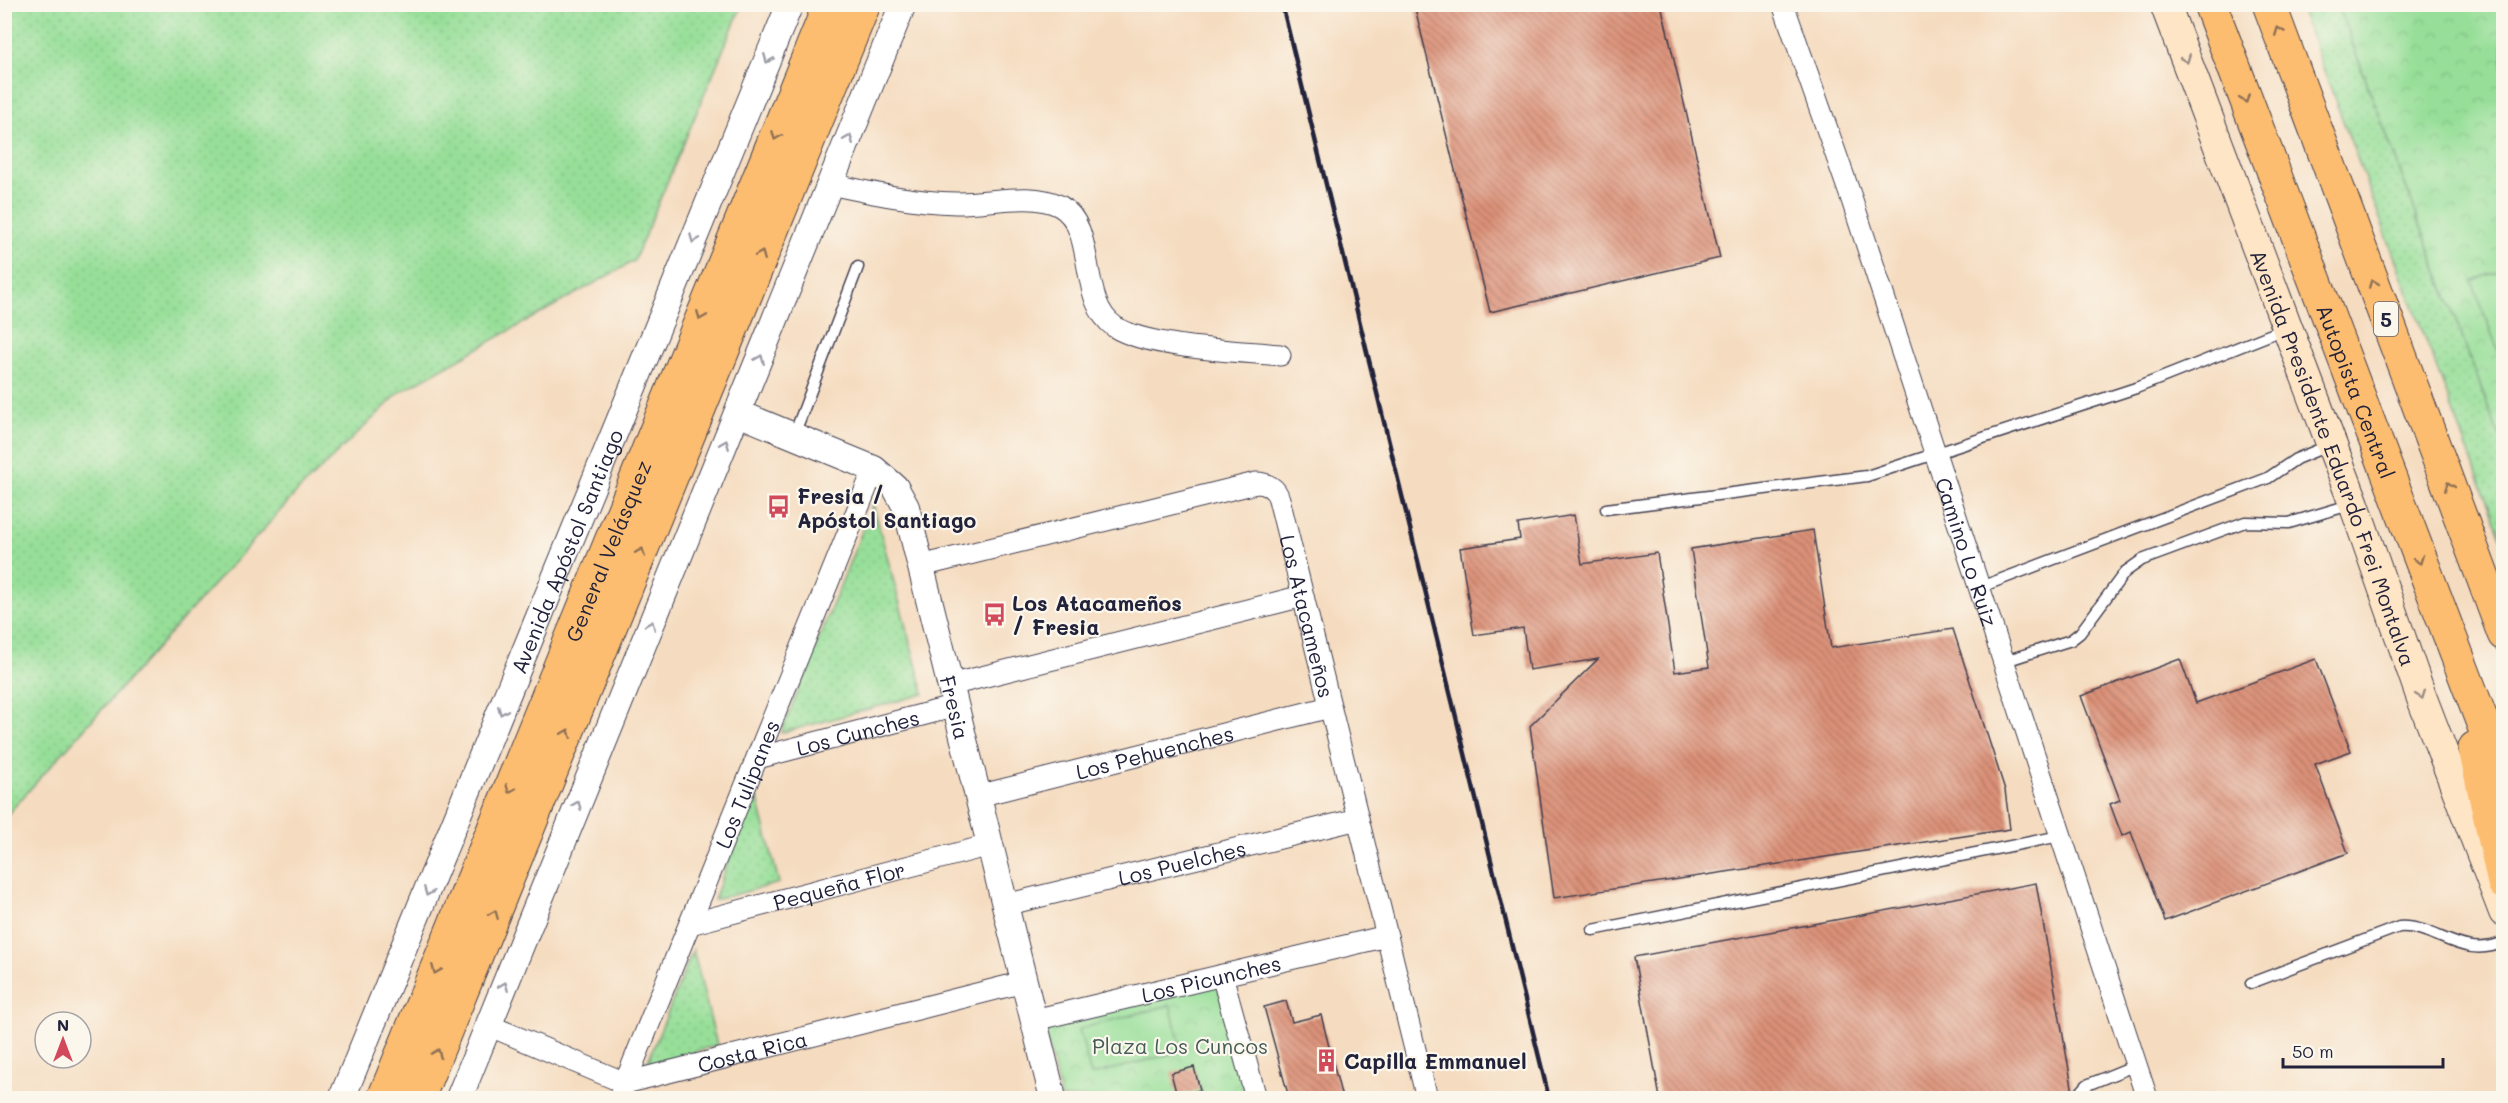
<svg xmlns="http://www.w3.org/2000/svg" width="2508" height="1103" viewBox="0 0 2508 1103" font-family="Mali,sans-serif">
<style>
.grass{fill:url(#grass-dots);stroke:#5c806a;stroke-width:1.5}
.park{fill:url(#park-crowns);stroke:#5c806a;stroke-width:1.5}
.pitch{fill:#97df99;stroke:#5c806a;stroke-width:1.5}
.building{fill:url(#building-back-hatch)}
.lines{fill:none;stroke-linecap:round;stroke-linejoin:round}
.service-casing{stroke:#423e4f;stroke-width:13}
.minor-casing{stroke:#423e4f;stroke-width:23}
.tertiary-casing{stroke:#423e4f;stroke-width:28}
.secondary-casing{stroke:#423e4f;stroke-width:32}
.motorway-casing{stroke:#423e4f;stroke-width:35}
.service{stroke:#fff;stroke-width:10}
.minor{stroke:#fff;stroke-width:21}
.tertiary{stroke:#fff;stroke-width:26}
.secondary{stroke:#fee5c5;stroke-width:30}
.motorway{stroke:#fcbd6f;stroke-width:33}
.rail{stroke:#22223b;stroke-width:4.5}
.oneway{stroke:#8f7055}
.oneway2{stroke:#9c9ca7}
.oneway3{stroke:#9b8d87}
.labels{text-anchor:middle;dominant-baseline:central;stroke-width:4.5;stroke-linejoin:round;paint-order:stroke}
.shield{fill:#fbf7ec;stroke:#636270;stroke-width:1.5}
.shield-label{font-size:20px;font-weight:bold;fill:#22223b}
.street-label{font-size:21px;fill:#22223b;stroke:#fbf7ec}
.poi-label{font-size:21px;font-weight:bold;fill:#22223b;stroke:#fbf7ec;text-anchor:start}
.park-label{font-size:21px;fill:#455b57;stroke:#fbf7ec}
</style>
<defs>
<pattern id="grass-dots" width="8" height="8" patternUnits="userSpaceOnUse" patternTransform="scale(1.5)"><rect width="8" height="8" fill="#97df99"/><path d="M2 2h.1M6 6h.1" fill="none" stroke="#82bf85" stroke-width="1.8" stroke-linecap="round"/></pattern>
<pattern id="park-crowns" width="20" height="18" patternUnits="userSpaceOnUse" patternTransform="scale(1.5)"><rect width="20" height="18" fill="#97df99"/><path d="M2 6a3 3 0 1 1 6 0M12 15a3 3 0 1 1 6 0" fill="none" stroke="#82bf85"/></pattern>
<pattern id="building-back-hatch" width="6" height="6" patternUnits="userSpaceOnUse" patternTransform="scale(1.5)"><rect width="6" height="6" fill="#dc9178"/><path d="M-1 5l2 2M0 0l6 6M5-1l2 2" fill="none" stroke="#b27664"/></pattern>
</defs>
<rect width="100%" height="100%" fill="#fbf7ec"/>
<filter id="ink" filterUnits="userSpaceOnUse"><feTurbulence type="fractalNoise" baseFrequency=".0167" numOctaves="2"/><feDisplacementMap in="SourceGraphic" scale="12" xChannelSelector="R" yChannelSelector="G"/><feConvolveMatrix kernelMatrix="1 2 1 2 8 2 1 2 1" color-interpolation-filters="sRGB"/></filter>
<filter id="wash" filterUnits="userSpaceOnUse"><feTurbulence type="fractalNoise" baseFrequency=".008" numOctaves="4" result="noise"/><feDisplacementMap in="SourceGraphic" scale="24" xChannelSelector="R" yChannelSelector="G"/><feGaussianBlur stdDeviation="1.35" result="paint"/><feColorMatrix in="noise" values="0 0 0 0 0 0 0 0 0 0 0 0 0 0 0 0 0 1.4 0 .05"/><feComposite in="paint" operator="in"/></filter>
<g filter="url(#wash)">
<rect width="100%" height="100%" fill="#f5dcc0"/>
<path class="grass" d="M5,4L742,5L634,261L400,392L297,492L5,817Z
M2299,5H2338L2503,446V543Z
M873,504L924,694L781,733Z
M755,788L779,883L714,900Z
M693,950L717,1045L646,1066Z"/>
<path class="park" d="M2338,5H2503V446Z
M1218,982L1250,1098H1061L1043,1024Z"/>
<path class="pitch" d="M2503,269V364L2472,281Z
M1170,1005L1182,1051L1091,1075L1079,1029Z"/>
<g id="blocks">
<path class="building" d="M1414,4H1661L1720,258L1490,312Z
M1574,515L1582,564L1657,553L1675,672L1709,667L1691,549L1813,530L1831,648L1953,629L2005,790L2010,829L1554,898L1530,726L1598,659L1529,670L1523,628L1474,635L1460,548L1520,539L1518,524Z
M2180,659L2196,703L2316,659L2351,751L2315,764L2348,853L2165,921L2131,832L2122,836L2110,804L2120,800L2081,696Z
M2036,883L2074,1098H1660L1634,957Z
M1286,1001L1292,1022L1321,1015L1342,1098H1289L1264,1007Z
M1194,1067L1200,1090L1177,1096L1171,1073Z"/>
</g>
</g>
<g filter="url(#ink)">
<use href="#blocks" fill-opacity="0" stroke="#423e4f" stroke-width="1.5"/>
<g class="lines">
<defs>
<path id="service" d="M794,435L858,267
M1606,509L1867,476L2136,388L2287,328
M1978,588L2268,478L2296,459L2330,445
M2002,662L2071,640L2080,633L2125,572L2142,560L2245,522L2289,523L2353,504
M1593,930L2060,836
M2251,983L2399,927C2436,924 2460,961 2504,942
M2082,1098L2081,1092L2087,1085L2136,1065"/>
<g id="minor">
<path id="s1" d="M1783,4L1852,200L2147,1098"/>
<path d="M830,184C871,193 914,202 956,203C986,204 1032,191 1060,206C1098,228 1077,301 1115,327C1148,348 1240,351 1280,355"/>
<path id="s2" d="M921,566L1256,483C1267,483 1276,488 1279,499L1427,1098"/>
<path d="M950,685L1303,596"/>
<path id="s3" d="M757,758L956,706"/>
<path id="s4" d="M978,796L1330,707"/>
<path id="s5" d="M1005,905L1358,819"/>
<path id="s6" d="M690,924L990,845"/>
<path d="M1222,975L1256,1098"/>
<path id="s7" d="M1034,1020L1387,936"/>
<path id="s8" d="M488,1025L625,1083L1024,982"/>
<path id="s9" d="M619,1098L874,469"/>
</g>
<g id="tertiary">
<path id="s10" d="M738,413L874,469L895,487L906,507L1053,1098"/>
<path id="s11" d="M342,1098L790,4"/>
<path d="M459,1098L903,4"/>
</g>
<g id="secondary">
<path id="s12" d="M2165,4L2354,504L2421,696L2504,912"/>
</g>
<g id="motorway">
<path id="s13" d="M2210,4L2504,779"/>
<path d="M2269,4L2504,634"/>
<path d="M2475,748L2504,883"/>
<path id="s14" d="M384,1098L830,4"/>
<path d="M418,1098L864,4"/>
</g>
</defs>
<use href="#service" class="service-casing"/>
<use href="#minor" class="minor-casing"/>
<use href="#tertiary" class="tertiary-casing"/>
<use href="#secondary" class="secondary-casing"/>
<use href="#motorway" class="motorway-casing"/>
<use href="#service" class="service"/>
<use href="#minor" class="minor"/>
<use href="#tertiary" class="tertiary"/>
<use href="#secondary" class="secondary"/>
<use href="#motorway" class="motorway"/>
<path class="rail" d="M1282,4L1549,1098"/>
</g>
<defs><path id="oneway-chevron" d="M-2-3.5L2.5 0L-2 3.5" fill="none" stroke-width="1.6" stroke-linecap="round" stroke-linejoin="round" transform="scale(1.5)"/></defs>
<g class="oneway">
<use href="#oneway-chevron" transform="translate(2279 31) rotate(-111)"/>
<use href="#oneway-chevron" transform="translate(2245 99) rotate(69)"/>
<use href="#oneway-chevron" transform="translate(776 136) rotate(113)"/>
<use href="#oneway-chevron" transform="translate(761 255) rotate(-68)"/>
<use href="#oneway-chevron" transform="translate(2373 283) rotate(-110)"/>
<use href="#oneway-chevron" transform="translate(701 316) rotate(112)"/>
<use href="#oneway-chevron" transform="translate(2449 486) rotate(-110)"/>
<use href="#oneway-chevron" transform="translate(641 552) rotate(-68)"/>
<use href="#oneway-chevron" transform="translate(2419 560) rotate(69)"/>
<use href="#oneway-chevron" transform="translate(567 733) rotate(-68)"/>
<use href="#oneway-chevron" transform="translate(510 789) rotate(112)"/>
<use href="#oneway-chevron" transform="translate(494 914) rotate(-68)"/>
<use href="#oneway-chevron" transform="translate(436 970) rotate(112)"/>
<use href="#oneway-chevron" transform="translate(437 1053) rotate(-68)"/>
</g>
<g class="oneway2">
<use href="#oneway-chevron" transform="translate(768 59) rotate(112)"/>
<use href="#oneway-chevron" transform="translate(849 139) rotate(-68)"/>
<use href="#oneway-chevron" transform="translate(694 239) rotate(112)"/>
<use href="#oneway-chevron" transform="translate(760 359) rotate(-68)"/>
<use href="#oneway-chevron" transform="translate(725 444) rotate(-68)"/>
<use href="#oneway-chevron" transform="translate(651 625) rotate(-68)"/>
<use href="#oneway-chevron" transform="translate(502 711) rotate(112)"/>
<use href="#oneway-chevron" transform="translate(577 805) rotate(-68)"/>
<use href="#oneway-chevron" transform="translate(428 892) rotate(112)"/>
<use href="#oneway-chevron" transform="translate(504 986) rotate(-68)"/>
</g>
<g class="oneway3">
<use href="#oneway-chevron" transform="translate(2186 59) rotate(69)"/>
<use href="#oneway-chevron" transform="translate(2421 695) rotate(70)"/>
</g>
</g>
<defs>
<symbol id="bus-bare" viewBox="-9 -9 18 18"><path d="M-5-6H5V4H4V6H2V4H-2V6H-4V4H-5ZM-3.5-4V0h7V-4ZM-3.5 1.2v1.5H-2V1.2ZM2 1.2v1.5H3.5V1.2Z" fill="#d1495b" stroke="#fbf7ec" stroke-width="2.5" paint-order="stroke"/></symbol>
<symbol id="building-bare" viewBox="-9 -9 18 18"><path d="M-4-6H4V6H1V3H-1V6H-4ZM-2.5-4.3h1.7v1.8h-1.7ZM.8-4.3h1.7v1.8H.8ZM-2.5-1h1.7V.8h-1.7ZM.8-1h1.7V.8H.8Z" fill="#d1495b" stroke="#fbf7ec" stroke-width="2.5" paint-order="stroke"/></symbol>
</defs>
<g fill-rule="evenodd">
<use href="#bus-bare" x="762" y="490" width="33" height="33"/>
<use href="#bus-bare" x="978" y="598" width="33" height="33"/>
<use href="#building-bare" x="1310" y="1044" width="33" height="33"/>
</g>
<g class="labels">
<rect class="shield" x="2374" y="302" width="24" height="34" rx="4.5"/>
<g class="shield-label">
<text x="2386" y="319">5</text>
</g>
<g class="street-label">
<text stroke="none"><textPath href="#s13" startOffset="414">Autopista Central</textPath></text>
<text stroke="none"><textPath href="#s12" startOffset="484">Avenida Presidente Eduardo Frei Montalva</textPath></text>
<text stroke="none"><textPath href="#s14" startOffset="591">General Velásquez</textPath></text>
<text stroke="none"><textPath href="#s1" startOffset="578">Camino Lo Ruiz</textPath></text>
<text stroke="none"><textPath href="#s11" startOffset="591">Avenida Apóstol Santiago</textPath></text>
<text stroke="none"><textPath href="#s2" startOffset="496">Los Atacameños</textPath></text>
<text stroke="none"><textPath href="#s10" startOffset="404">Fresia</textPath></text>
<text stroke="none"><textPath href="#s3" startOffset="104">Los Cunches</textPath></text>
<text stroke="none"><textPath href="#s4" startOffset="182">Los Pehuenches</textPath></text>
<text stroke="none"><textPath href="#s9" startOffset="339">Los Tulipanes</textPath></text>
<text stroke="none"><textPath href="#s5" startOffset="182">Los Puelches</textPath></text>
<text stroke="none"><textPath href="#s6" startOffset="154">Pequeña Flor</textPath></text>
<text stroke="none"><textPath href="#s7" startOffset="182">Los Picunches</textPath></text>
<text stroke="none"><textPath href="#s8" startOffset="280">Costa Rica</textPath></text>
</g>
<g class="poi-label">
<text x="797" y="495">Fresia /<tspan x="797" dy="24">Apóstol Santiago</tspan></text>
<text x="1012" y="602">Los Atacameños<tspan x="1012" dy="24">/ Fresia</tspan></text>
<text x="1344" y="1060">Capilla Emmanuel</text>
</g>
<g class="park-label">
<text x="1180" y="1045">Plaza Los Cuncos</text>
</g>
</g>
<rect width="2508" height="1103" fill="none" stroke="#fbf7ec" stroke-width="24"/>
<g transform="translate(63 1040)"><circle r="28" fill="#fbf7ec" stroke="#a4a2a5" stroke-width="1.5"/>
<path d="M0-4.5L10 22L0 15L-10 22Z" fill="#d1495b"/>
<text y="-9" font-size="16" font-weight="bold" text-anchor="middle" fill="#22223b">N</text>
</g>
<path d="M2283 1058v9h160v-9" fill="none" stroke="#22223b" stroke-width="3"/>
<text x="2292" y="1058" font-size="18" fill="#22223b" stroke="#fbf7ec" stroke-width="4.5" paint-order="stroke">50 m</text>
</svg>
